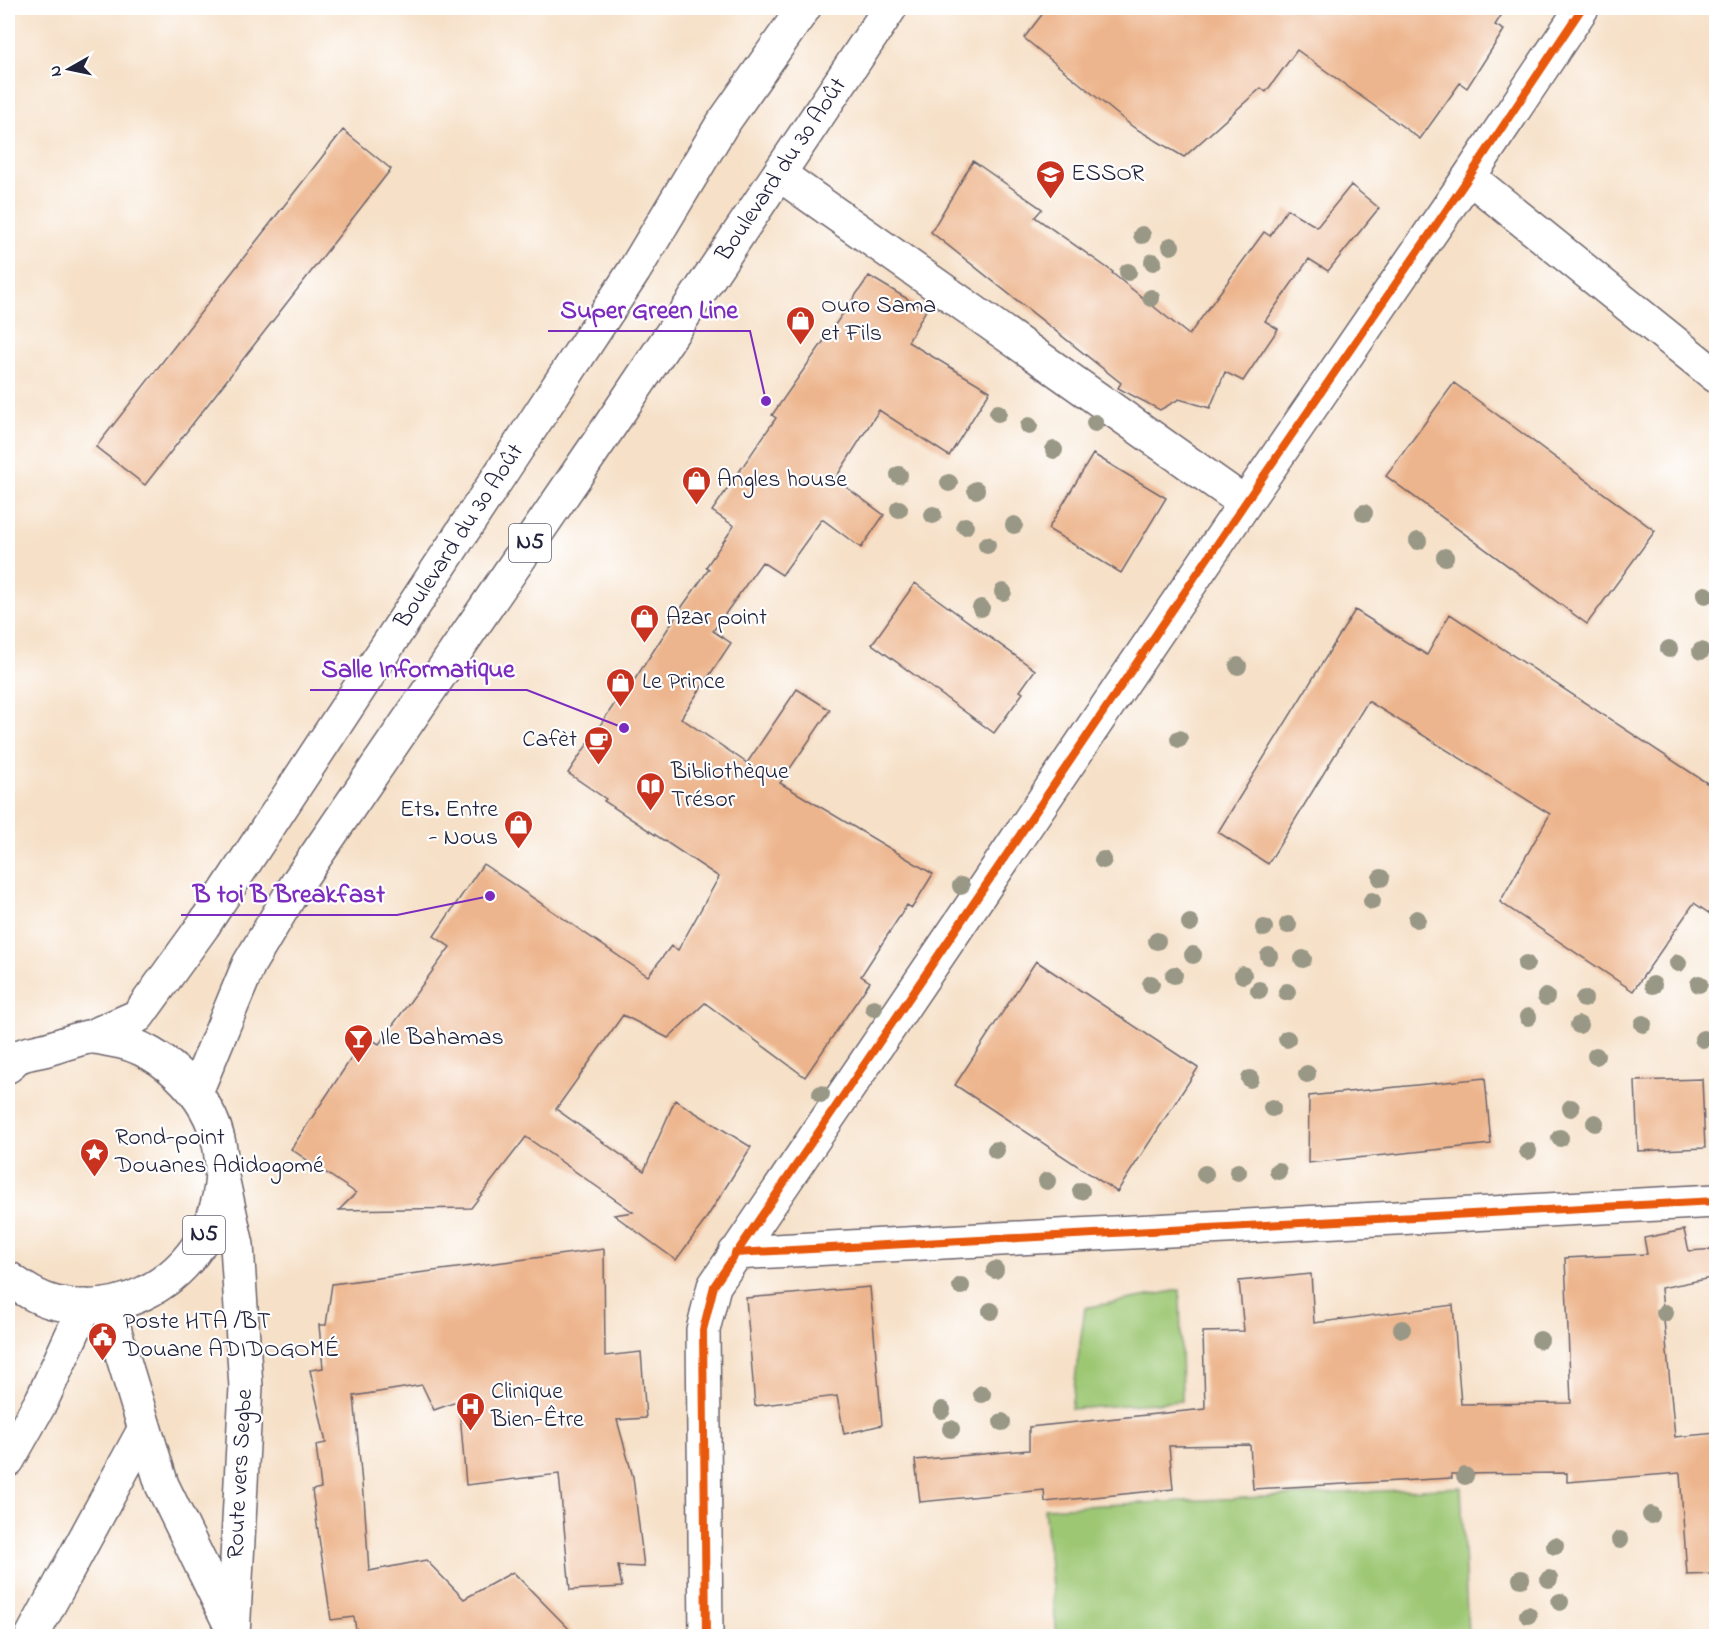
<svg xmlns="http://www.w3.org/2000/svg" width="1724" height="1644" viewBox="0 0 1724 1644" font-family="'Indie Flower',sans-serif">
<style>
.green{fill:#9dc773;stroke:#607457;stroke-width:1.5}
.building{fill:#edb58d}
.lines{fill:none;stroke-linecap:round;stroke-linejoin:round}
.street-casing{stroke:#6c646c;stroke-width:36}
.secondary-casing{stroke:#6c646c;stroke-width:36}
.highway-casing{stroke:#6c646c;stroke-width:36}
.street{stroke:#fff;stroke-width:33}
.secondary{stroke:#fff;stroke-width:33}
.highway{stroke:#fff;stroke-width:33}
.cycleway-casing{stroke:#fff;stroke-width:11}
.cycleway{stroke:#e8590c;stroke-width:8}
.tree{fill:#999785}
.labels{text-anchor:middle;dominant-baseline:central;stroke-width:4.5;stroke-linejoin:round;paint-order:stroke}
.shield{fill:#fff;stroke:#646476;stroke-width:1.5}
.shield-label{font-size:22px;font-weight:bold;fill:#22223b}
.street-label{font-size:24px;fill:#22223b;stroke:#fff}
.poi-label{font-size:24px;fill:#22223b;stroke:#fff;text-anchor:start}
.leader{fill:none;stroke:#7b2cbf;stroke-width:2}
.callout-dot{fill:#7b2cbf;stroke:#fff;stroke-width:2}
.callout-label{font-size:26px;text-anchor:middle;font-weight:bold;fill:#7b2cbf;stroke:#fff;stroke-width:4.5;stroke-linejoin:round;paint-order:stroke}
</style>
<rect width="100%" height="100%" fill="#fff"/>
<filter id="ink" filterUnits="userSpaceOnUse"><feTurbulence type="fractalNoise" baseFrequency=".0167" numOctaves="2"/><feDisplacementMap in="SourceGraphic" scale="12" xChannelSelector="R" yChannelSelector="G"/><feConvolveMatrix kernelMatrix="1 2 1 2 8 2 1 2 1" color-interpolation-filters="sRGB"/></filter>
<filter id="wash" filterUnits="userSpaceOnUse"><feTurbulence type="fractalNoise" baseFrequency=".008" numOctaves="4" result="noise"/><feDisplacementMap in="SourceGraphic" scale="24" xChannelSelector="R" yChannelSelector="G"/><feGaussianBlur stdDeviation="1.35" result="paint"/><feColorMatrix in="noise" values="0 0 0 0 0 0 0 0 0 0 0 0 0 0 0 0 0 1.4 0 .05"/><feComposite in="paint" operator="in"/></filter>
<g filter="url(#wash)">
<rect width="100%" height="100%" fill="#f6e0c7"/>
<path class="green" d="M1180,1290L1182,1401L1071,1409L1085,1308Z
M1461,1487L1468,1636H1057L1044,1508Z"/>
<g id="blocks">
<path class="building" d="M1047,8H1506L1495,25L1504,30L1467,88L1460,83L1420,139L1297,50L1266,92L1261,88L1184,157L1133,127L1024,38Z
M343,130L391,169L145,485L96,447Z
M973,161L1042,209L1035,217L1113,272L1112,273L1189,335L1264,232L1270,236L1287,209L1317,227L1351,185L1379,208L1328,271L1309,259L1265,321L1278,329L1243,381L1225,372L1210,408L1179,399L1160,410L1118,388L1121,383L931,232Z
M869,276L926,310L908,342L990,391L949,456L879,410L835,479L884,515L861,548L822,519L782,575L762,562L713,631L731,643L681,718L747,763L797,689L830,710L780,783L933,874L912,908L907,905L861,976L870,982L805,1077L705,1003L668,1038L623,1015L556,1109L644,1171L675,1100L751,1147L704,1222L676,1260L614,1215L633,1212L526,1137L471,1208L339,1210L356,1193L291,1149L366,1036L379,1044L450,947L434,936L483,864L648,976L671,946L678,950L719,877L604,801L606,799L568,773L619,697L622,699L684,604L709,569L706,567L734,526L712,511L776,418L772,415Z
M1454,383L1655,531L1587,624L1386,476Z
M1093,454L1166,498L1121,573L1048,529Z
M915,583L1035,670L1020,691L1023,693L994,733L872,644Z
M1355,610L1427,655L1450,614L1716,789V918L1694,903L1633,991L1500,902L1550,814L1368,701L1268,864L1218,832Z
M1036,961L1198,1068L1117,1192L955,1085Z
M1485,1078L1491,1144L1308,1163L1309,1096Z
M1702,1079L1705,1148L1638,1151L1635,1081Z
M1684,1230L1689,1251L1716,1249V1277L1661,1288L1675,1437L1716,1433V1574L1687,1575L1680,1473L1567,1482V1473L1451,1474L1452,1478L1253,1489L1250,1445L1169,1446L1173,1489L1045,1502L1044,1490L920,1502L915,1460L1029,1450V1427L1205,1409L1203,1332L1244,1331L1239,1281L1311,1274L1314,1323L1453,1305L1461,1404L1571,1403L1565,1258L1647,1254L1644,1238Z
M604,1249L605,1356L641,1352L646,1418L617,1420L633,1477L644,1567L618,1566L622,1587L570,1590L559,1474L466,1485L459,1401L434,1410L422,1385L354,1396L363,1495L364,1497L369,1571L426,1560L464,1599L513,1572L576,1636H357L354,1617L331,1620L312,1490L321,1488L316,1445L326,1443L310,1370L323,1368L319,1325H326L332,1284Z
M870,1287L882,1425L844,1434L837,1396L755,1406L746,1298Z"/>
</g>
</g>
<g filter="url(#ink)">
<use href="#blocks" fill-opacity="0" stroke="#6c646c" stroke-width="1.5"/>
<g class="lines">
<defs>
<path id="street" d="M779,174L1245,503
M1469,177L1716,376
M735,1253L1716,1201
M32,1636L144,1430
M706,1636L703,1330L714,1286L1245,503L1469,177L1582,8"/>
<path id="secondary" d="M222,1177L237,1245L246,1387L233,1636
M107,1305L162,1485L232,1628"/>
<g id="highway">
<path id="s1" d="M90,1037L138,1016L203,926L634,271L721,126L804,8"/>
<path d="M8,1066C11,1063 14,1059 18,1057C25,1053 36,1052 44,1050C59,1046 73,1040 88,1037C95,1036 104,1039 111,1040C139,1043 166,1061 185,1081C276,1176 185,1331 56,1303C38,1299 22,1288 8,1278"/>
<path id="s2" d="M196,1092L249,964L298,882L603,436L890,8"/>
<path d="M8,1460L42,1400L85,1306"/>
</g>
</defs>
<use href="#street" class="street-casing"/>
<use href="#secondary" class="secondary-casing"/>
<use href="#highway" class="highway-casing"/>
<use href="#street" class="street"/>
<use href="#secondary" class="secondary"/>
<use href="#highway" class="highway"/>
<defs>
<path id="cycleway" d="M735,1253L1716,1201
M706,1636L703,1330L714,1286L1245,503L1469,177L1582,8"/>
</defs>
<use href="#cycleway" class="cycleway-casing"/>
<use href="#cycleway" class="cycleway"/>
</g>
<g class="tree">
<circle cx="1142" cy="235" r="9"/>
<circle cx="1171" cy="246" r="9"/>
<circle cx="1153" cy="262" r="9"/>
<circle cx="1128" cy="272" r="9"/>
<circle cx="1151" cy="298" r="9"/>
<circle cx="998" cy="413" r="9"/>
<circle cx="1095" cy="423" r="9"/>
<circle cx="1029" cy="426" r="9"/>
<circle cx="1054" cy="450" r="9"/>
<circle cx="899" cy="475" r="9"/>
<circle cx="949" cy="483" r="9"/>
<circle cx="976" cy="490" r="9"/>
<circle cx="899" cy="509" r="9"/>
<circle cx="1364" cy="513" r="9"/>
<circle cx="933" cy="515" r="9"/>
<circle cx="1014" cy="525" r="9"/>
<circle cx="965" cy="526" r="9"/>
<circle cx="1418" cy="541" r="9"/>
<circle cx="987" cy="545" r="9"/>
<circle cx="1445" cy="557" r="9"/>
<circle cx="1003" cy="592" r="9"/>
<circle cx="1705" cy="595" r="9"/>
<circle cx="981" cy="608" r="9"/>
<circle cx="1669" cy="649" r="9"/>
<circle cx="1701" cy="651" r="9"/>
<circle cx="1238" cy="666" r="9"/>
<circle cx="1179" cy="739" r="9"/>
<circle cx="1103" cy="860" r="9"/>
<circle cx="1381" cy="878" r="9"/>
<circle cx="961" cy="886" r="9"/>
<circle cx="1372" cy="901" r="9"/>
<circle cx="1417" cy="919" r="9"/>
<circle cx="1190" cy="923" r="9"/>
<circle cx="1288" cy="925" r="9"/>
<circle cx="1264" cy="928" r="9"/>
<circle cx="1157" cy="941" r="9"/>
<circle cx="1193" cy="955" r="9"/>
<circle cx="1269" cy="956" r="9"/>
<circle cx="1303" cy="959" r="9"/>
<circle cx="1678" cy="963" r="9"/>
<circle cx="1526" cy="964" r="9"/>
<circle cx="1174" cy="975" r="9"/>
<circle cx="1243" cy="975" r="9"/>
<circle cx="1151" cy="984" r="9"/>
<circle cx="1699" cy="984" r="9"/>
<circle cx="1653" cy="985" r="9"/>
<circle cx="1259" cy="990" r="9"/>
<circle cx="1287" cy="992" r="9"/>
<circle cx="1546" cy="997" r="9"/>
<circle cx="1584" cy="999" r="9"/>
<circle cx="874" cy="1008" r="9"/>
<circle cx="1528" cy="1017" r="9"/>
<circle cx="1643" cy="1024" r="9"/>
<circle cx="1579" cy="1025" r="9"/>
<circle cx="1287" cy="1039" r="9"/>
<circle cx="1703" cy="1039" r="9"/>
<circle cx="1596" cy="1056" r="9"/>
<circle cx="1307" cy="1074" r="9"/>
<circle cx="1250" cy="1079" r="9"/>
<circle cx="821" cy="1094" r="9"/>
<circle cx="1272" cy="1108" r="9"/>
<circle cx="1571" cy="1108" r="9"/>
<circle cx="1595" cy="1123" r="9"/>
<circle cx="1560" cy="1138" r="9"/>
<circle cx="996" cy="1150" r="9"/>
<circle cx="1528" cy="1151" r="9"/>
<circle cx="1278" cy="1171" r="9"/>
<circle cx="1238" cy="1172" r="9"/>
<circle cx="1205" cy="1174" r="9"/>
<circle cx="1047" cy="1181" r="9"/>
<circle cx="1081" cy="1191" r="9"/>
<circle cx="995" cy="1270" r="9"/>
<circle cx="961" cy="1286" r="9"/>
<circle cx="991" cy="1311" r="9"/>
<circle cx="1665" cy="1313" r="9"/>
<circle cx="1402" cy="1329" r="9"/>
<circle cx="1540" cy="1340" r="9"/>
<circle cx="982" cy="1394" r="9"/>
<circle cx="942" cy="1410" r="9"/>
<circle cx="1002" cy="1422" r="9"/>
<circle cx="951" cy="1429" r="9"/>
<circle cx="1465" cy="1476" r="9"/>
<circle cx="1651" cy="1515" r="9"/>
<circle cx="1620" cy="1540" r="9"/>
<circle cx="1555" cy="1546" r="9"/>
<circle cx="1521" cy="1579" r="9"/>
<circle cx="1549" cy="1579" r="9"/>
<circle cx="1560" cy="1602" r="9"/>
<circle cx="1528" cy="1615" r="9"/>
</g>
</g>
<defs>
<symbol id="school-pin" viewBox="-11 -11 22 30"><path d="M0 17L-7.5 6A9.5 9.5 0 1 1 7.5 6Z" fill="#c8321e" stroke="#fff"/><path d="M0-5L7-2L0 1L-7-2ZM-4 1L0 2.5L4 1V4Q0 6-4 4Z" fill="#fff"/></symbol>
<symbol id="shop-pin" viewBox="-11 -11 22 30"><path d="M0 17L-7.5 6A9.5 9.5 0 1 1 7.5 6Z" fill="#c8321e" stroke="#fff"/><path d="M-5-2.5h2.3a2.7 3.5 0 0 1 5.4 0H5L5.5 6h-11ZM-1.5-2.5h3a1.5 2.3 0 0 0-3 0Z" fill="#fff"/></symbol>
<symbol id="cafe-pin" viewBox="-11 -11 22 30"><path d="M0 17L-7.5 6A9.5 9.5 0 1 1 7.5 6Z" fill="#c8321e" stroke="#fff"/><path d="M-5.5-4.5H6V0H3Q3 3.5 0 3.5H-2.5Q-5.5 3.5-5.5 0ZM3-3.2v2h1.7v-2ZM-6 4.5H4V6H-6Z" fill="#fff"/></symbol>
<symbol id="library-pin" viewBox="-11 -11 22 30"><path d="M0 17L-7.5 6A9.5 9.5 0 1 1 7.5 6Z" fill="#c8321e" stroke="#fff"/><path d="M-6-4Q-3-5.5-.7-3.5V5Q-3 3-6 4ZM6-4Q3-5.5 .7-3.5V5Q3 3 6 4Z" fill="#fff"/></symbol>
<symbol id="bar-pin" viewBox="-11 -11 22 30"><path d="M0 17L-7.5 6A9.5 9.5 0 1 1 7.5 6Z" fill="#c8321e" stroke="#fff"/><path d="M-6-5H6L.8 .8V4.5H3.5V6h-7V4.5H-.8V.8Z" fill="#fff"/></symbol>
<symbol id="sight-pin" viewBox="-11 -11 22 30"><path d="M0 17L-7.5 6A9.5 9.5 0 1 1 7.5 6Z" fill="#c8321e" stroke="#fff"/><path d="M0-6L1.8-2.2L6-1.7L2.9 1.2L3.7 5.4L0 3.3L-3.7 5.4L-2.9 1.2L-6-1.7L-1.8-2.2Z" fill="#fff"/></symbol>
<symbol id="civic-pin" viewBox="-11 -11 22 30"><path d="M0 17L-7.5 6A9.5 9.5 0 1 1 7.5 6Z" fill="#c8321e" stroke="#fff"/><path d="M-.6-6.5H3V-4.5H.6V-3L4-1V1h2V6H-6V1h2V-1L-.6-3ZM-1.2 2.5V6h2.4V2.5Z" fill="#fff"/></symbol>
<symbol id="hospital-pin" viewBox="-11 -11 22 30"><path d="M0 17L-7.5 6A9.5 9.5 0 1 1 7.5 6Z" fill="#c8321e" stroke="#fff"/><path d="M-5-5h3v3.5h4V-5h3V5h-3V1.5h-4V5h-3Z" fill="#fff"/></symbol>
</defs>
<g fill-rule="evenodd">
<use href="#school-pin" x="1034" y="158" width="33" height="45"/>
<use href="#shop-pin" x="784" y="304" width="33" height="45"/>
<use href="#shop-pin" x="680" y="464" width="33" height="45"/>
<use href="#shop-pin" x="628" y="602" width="33" height="45"/>
<use href="#shop-pin" x="604" y="666" width="33" height="45"/>
<use href="#cafe-pin" x="582" y="724" width="33" height="45"/>
<use href="#library-pin" x="634" y="770" width="33" height="45"/>
<use href="#shop-pin" x="502" y="808" width="33" height="45"/>
<use href="#bar-pin" x="342" y="1022" width="33" height="45"/>
<use href="#sight-pin" x="78" y="1136" width="33" height="45"/>
<use href="#civic-pin" x="86" y="1320" width="33" height="45"/>
<use href="#hospital-pin" x="454" y="1390" width="33" height="45"/>
</g>
<g class="labels">
<g class="shield">
<rect x="509" y="524" width="42" height="38" rx="4.5"/>
<rect x="183" y="1216" width="42" height="38" rx="4.5"/>
</g>
<g class="shield-label">
<text x="530" y="543">N5</text>
<text x="204" y="1235">N5</text>
</g>
<g class="street-label">
<text stroke="none"><textPath href="#s2" startOffset="1095">Boulevard du 30 Août</textPath></text>
<text stroke="none"><textPath href="#s1" startOffset="630">Boulevard du 30 Août</textPath></text>
<text transform="translate(241 1474) rotate(-87)">Route vers Segbe</text>
</g>
<g class="poi-label">
<text x="1071" y="174">ESSOR</text>
<text x="821" y="306">Ouro Sama<tspan x="821" dy="28">et Fils</tspan></text>
<text x="717" y="480">Angles house</text>
<text x="666" y="618">Azar point</text>
<text x="642" y="682">Le Prince</text>
<text x="577" y="740" text-anchor="end">Cafèt</text>
<text x="671" y="772">Bibliothèque<tspan x="671" dy="28">Trésor</tspan></text>
<text x="498" y="810" text-anchor="end">Ets. Entre<tspan x="498" dy="28">- Nous</tspan></text>
<text x="380" y="1038">Ile Bahamas</text>
<text x="115" y="1138">Rond-point<tspan x="115" dy="28">Douanes Adidogomé</tspan></text>
<text x="123" y="1322">Poste HTA /BT<tspan x="123" dy="28">Douane ADIDOGOMÉ</tspan></text>
<text x="491" y="1392">Clinique<tspan x="491" dy="28">Bien-Être</tspan></text>
</g>
</g>
<path class="leader" d="M766 401L750 331H548M624 728L527 690H310M490 896L397 915H181"/>
<g class="callout-dot">
<circle cx="766" cy="401" r="6"/>
<circle cx="624" cy="728" r="6"/>
<circle cx="490" cy="896" r="6"/>
</g>
<g class="callout-label">
<text x="649" y="318">Super Green Line</text>
<text x="418" y="677">Salle Informatique</text>
<text x="289" y="902">B toi B Breakfast</text>
</g>
<rect width="1724" height="1644" fill="none" stroke="#fff" stroke-width="30"/>
<g transform="translate(69 69) rotate(261)" stroke="#ffffff" stroke-width="4.5" paint-order="stroke">
<path d="M0-4.5L10 22L0 15L-10 22Z" fill="#22223b"/>
<text y="-9" font-size="16" font-weight="bold" text-anchor="middle" fill="#22223b">N</text>
</g>
</svg>
